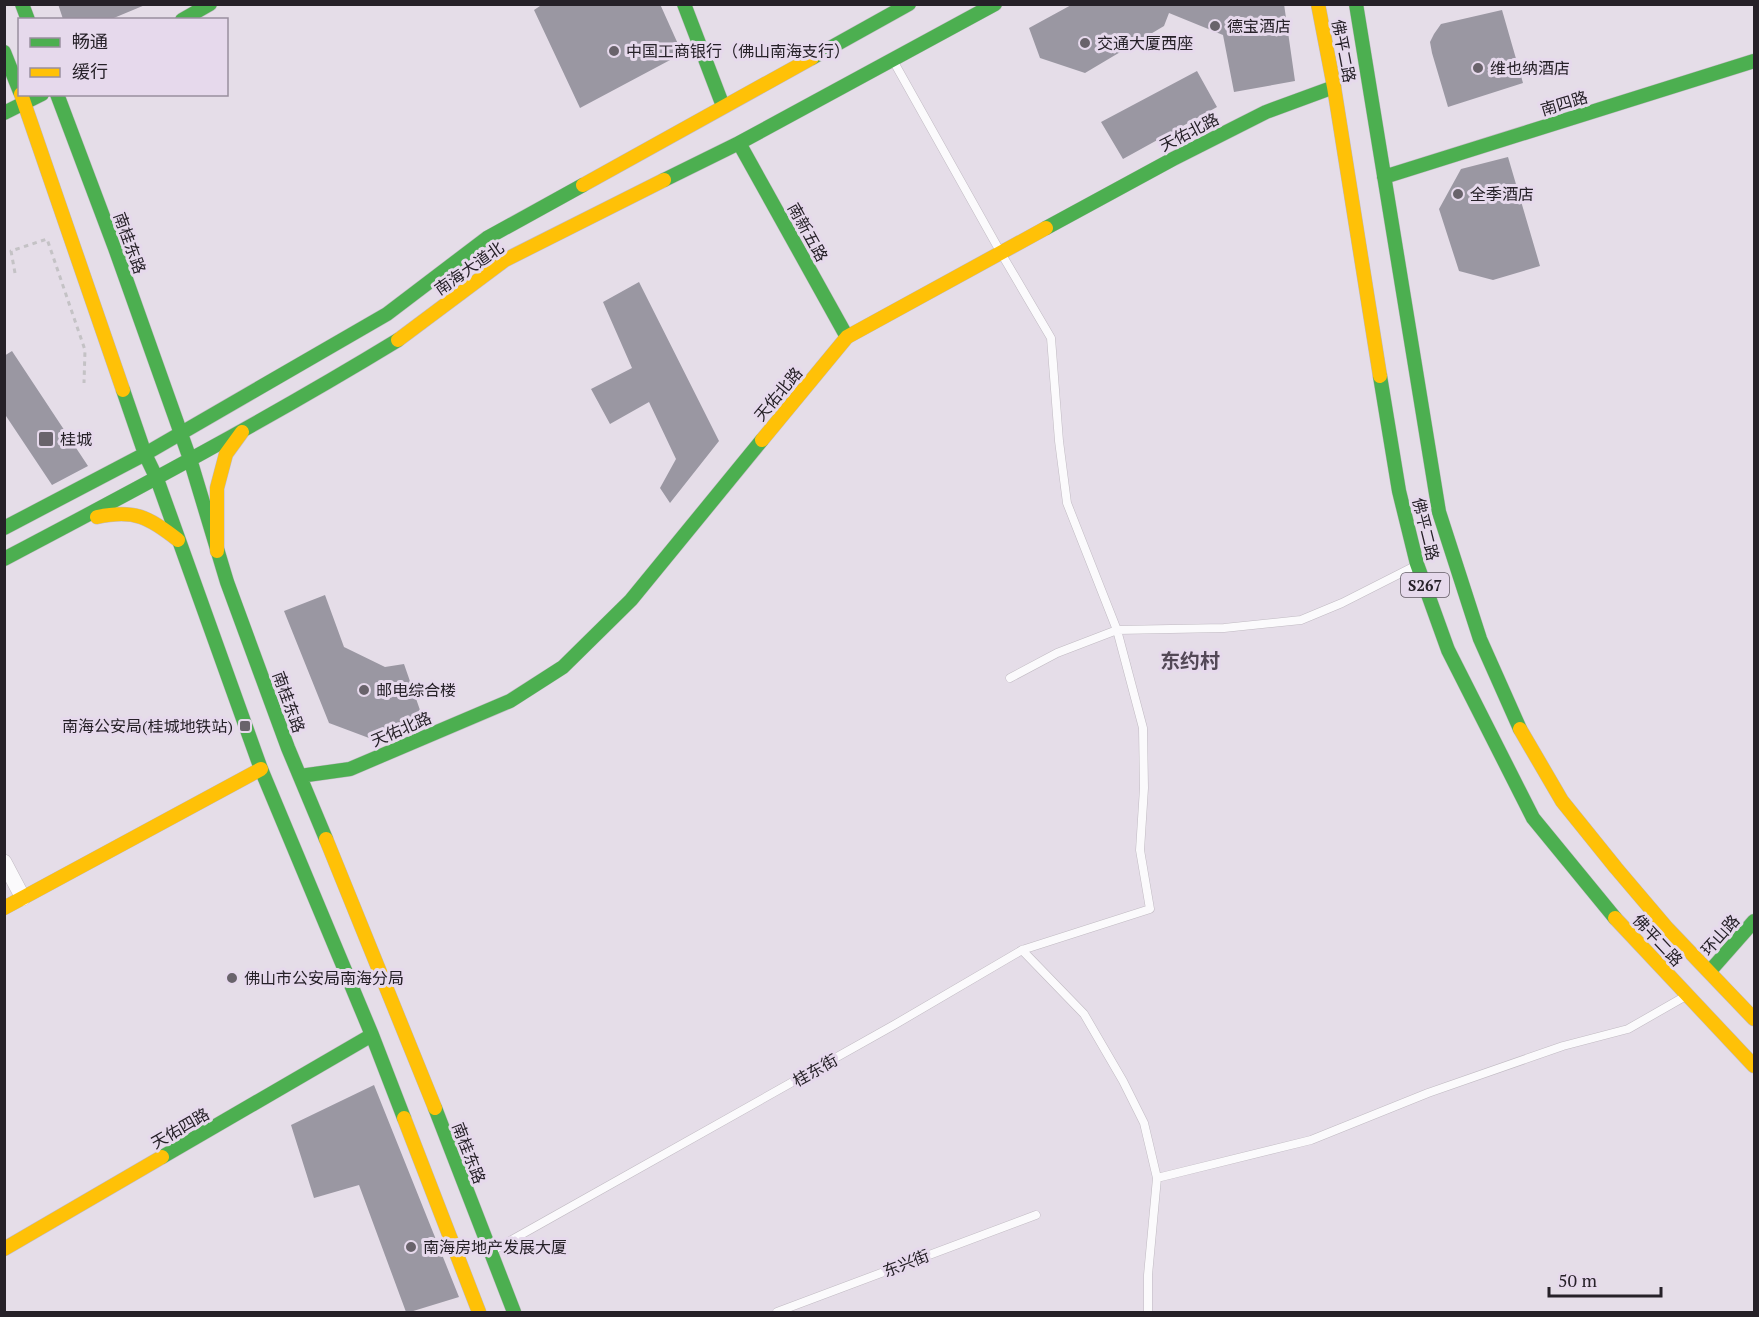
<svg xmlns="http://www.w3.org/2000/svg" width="1759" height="1317" viewBox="0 0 1759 1317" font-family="'PT Serif','Noto Sans SC',serif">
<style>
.building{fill:#9a97a2}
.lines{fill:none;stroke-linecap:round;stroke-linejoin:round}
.lane-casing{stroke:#c0bac2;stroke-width:9}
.street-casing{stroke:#c0bac2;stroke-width:16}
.fast-casing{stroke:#c0bac2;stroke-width:15}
.slow-casing{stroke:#c0bac2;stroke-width:15}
.path{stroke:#c4c2c5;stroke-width:3;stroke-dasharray:4.5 4.5;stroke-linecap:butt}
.lane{stroke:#fbfafc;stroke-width:8}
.street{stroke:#fbfafc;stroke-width:15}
.fast{stroke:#4caf50;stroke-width:14}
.slow{stroke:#ffc107;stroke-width:14}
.poi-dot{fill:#69636b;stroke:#e6d9ec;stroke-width:2}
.labels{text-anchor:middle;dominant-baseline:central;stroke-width:6;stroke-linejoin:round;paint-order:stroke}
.shield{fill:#e6d9ec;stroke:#605863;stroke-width:1.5}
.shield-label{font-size:15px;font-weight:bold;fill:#262128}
.poi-label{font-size:16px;fill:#262128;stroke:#e6d9ec;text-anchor:start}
.street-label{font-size:16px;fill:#262128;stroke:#e6d9ec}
.quarter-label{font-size:20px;font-weight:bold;fill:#534857;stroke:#e6d9ec}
</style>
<rect width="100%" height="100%" fill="#e5dde8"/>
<path class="building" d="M58,4H145V5L109,20H68L63,19Z
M543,4H660L678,44L672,59L580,108L534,10Z
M1073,4H1284L1295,81L1234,92L1223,35L1169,13L1164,26L1085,73L1040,58L1029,28Z
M1502,10L1523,83L1448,107L1432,53L1430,42L1434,34L1441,24Z
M1197,71L1217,107L1123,159L1101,122Z
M1508,157L1540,266L1493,280L1459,271L1439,209L1461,169Z
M639,282L719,441L670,503L660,488L676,459L649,402L610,424L591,389L632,368L603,302Z
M12,351L88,466L52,485L4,413V356Z
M325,595L344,647L385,667L404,664L421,713L377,741L329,723L284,611Z
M374,1085L459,1297L410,1312H406L359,1185L314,1198L291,1125Z"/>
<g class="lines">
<defs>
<path id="lane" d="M1010,678L1057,653L1117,630L1224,628L1301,620L1342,603L1415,566
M1022,950L1084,1014L1123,1081L1144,1123L1157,1178L1148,1275V1312
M1157,1178L1311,1140L1428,1093L1563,1046L1628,1029L1684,997
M492,1251L894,1025L1022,950L1150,909L1140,850L1144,788L1143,728L1117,630L1067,503L1059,441L1051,338L1001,253L895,64
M777,1312L1036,1215"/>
<path id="street" d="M4,862L23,898"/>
<path id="fast" d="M22,4L28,20
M684,4L723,106
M1356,4L1439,512L1480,639L1520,729
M182,20L210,4
M4,52L20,92
M812,58L909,4
M57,94L115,248L190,459L227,582L288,748L326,839
M4,113L42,94
M739,143L847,337
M1384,177L1754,61
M664,180L739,143L995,4
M1046,228L1173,159L1266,112L1334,87
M1380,376L1399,491L1417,564L1448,650L1533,818L1615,918
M123,390L145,454L157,479L261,769L372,1035L404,1118
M4,528L145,454L387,314L487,238L583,185
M4,559C137,489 270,418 398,340
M300,776L350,769L510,701L563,667L631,600L762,440
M1710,971L1754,921
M435,1108L514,1312
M162,1157L372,1035"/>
<path id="slow" d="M1318,4L1334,87L1380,376
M21,94L123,390
M583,185L812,58
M398,340L505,260L664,180
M762,440L847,337L1046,228
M97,517C134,509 149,517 178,540
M217,551V488L226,454L242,432
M1520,729L1562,801L1616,868L1667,928L1754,1019
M326,839L435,1108
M4,908L261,769
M1615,918L1754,1066
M404,1118L479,1312
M4,1249L162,1157"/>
</defs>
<use href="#lane" class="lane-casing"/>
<use href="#street" class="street-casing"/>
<use href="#fast" class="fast-casing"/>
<use href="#slow" class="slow-casing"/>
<path class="path" d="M15,273L11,251L47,239L85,350L84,383"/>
<use href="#lane" class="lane"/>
<use href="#street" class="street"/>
<use href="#fast" class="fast"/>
<use href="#slow" class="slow"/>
</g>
<g class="poi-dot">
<circle cx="1215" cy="26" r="6"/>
<circle cx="1085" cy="43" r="6"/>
<circle cx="614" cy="51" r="6"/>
<circle cx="1478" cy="68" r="6"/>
<circle cx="1458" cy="194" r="6"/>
<rect x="38" y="431" width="16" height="16" rx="3"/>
<circle cx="364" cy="690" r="6"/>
<rect x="239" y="720" width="12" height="12" rx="3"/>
<circle cx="232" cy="978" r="6"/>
<circle cx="411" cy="1247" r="6"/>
</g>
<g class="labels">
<rect class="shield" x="1401" y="573" width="48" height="24" rx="4.5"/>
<g class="shield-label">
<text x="1425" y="585">S267</text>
</g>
<g class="poi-label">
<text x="1227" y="26">德宝酒店</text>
<text x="1097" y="43">交通大厦西座</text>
<text x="626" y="51">中国工商银行（佛山南海支行）</text>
<text x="1490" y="68">维也纳酒店</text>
<text x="1470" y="194">全季酒店</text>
<text x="60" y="439">桂城</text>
<text x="376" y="690">邮电综合楼</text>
<text x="233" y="726" text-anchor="end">南海公安局(桂城地铁站)</text>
<text x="244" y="978">佛山市公安局南海分局</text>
<text x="423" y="1247">南海房地产发展大厦</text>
</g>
<g class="street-label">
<text transform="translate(1344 51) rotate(79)">佛平二路</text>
<text transform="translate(1564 103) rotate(-17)">南四路</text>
<text transform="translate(1189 132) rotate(-27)">天佑北路</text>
<text transform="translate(808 232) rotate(61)">南新五路</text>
<text transform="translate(130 243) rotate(70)">南桂东路</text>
<text transform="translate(469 268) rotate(-35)">南海大道北</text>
<text transform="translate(778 394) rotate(-50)">天佑北路</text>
<text transform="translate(1426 529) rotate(76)">佛平二路</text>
<text transform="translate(289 702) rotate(70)">南桂东路</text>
<text transform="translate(401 729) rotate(-23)">天佑北路</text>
<text transform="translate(1720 935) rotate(-48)">环山路</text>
<text transform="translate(1658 940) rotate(47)">佛平二路</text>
<text transform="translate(815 1070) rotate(-29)">桂东街</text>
<text transform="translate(180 1128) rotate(-30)">天佑四路</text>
<text transform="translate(469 1153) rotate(69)">南桂东路</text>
<text transform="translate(906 1263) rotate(-21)">东兴街</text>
</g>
<g class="quarter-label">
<text x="1190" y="660">东约村</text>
</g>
</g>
<rect width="1759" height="1317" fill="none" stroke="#262128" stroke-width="12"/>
<rect x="18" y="18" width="210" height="78" fill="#e6d9ec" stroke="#998f9e" stroke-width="1.5"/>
<rect x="30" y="38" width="30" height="9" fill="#4caf50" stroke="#998f9e" stroke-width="1.5"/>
<text x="72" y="48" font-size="18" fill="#262128">畅通</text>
<rect x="30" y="68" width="30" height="9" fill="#ffc107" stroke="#998f9e" stroke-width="1.5"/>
<text x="72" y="78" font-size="18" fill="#262128">缓行</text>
<path d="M1549 1287v9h112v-9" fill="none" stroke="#262128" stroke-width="3"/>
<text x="1558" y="1287" font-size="18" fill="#262128" stroke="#e6d9ec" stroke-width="4.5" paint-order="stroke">50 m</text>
</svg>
